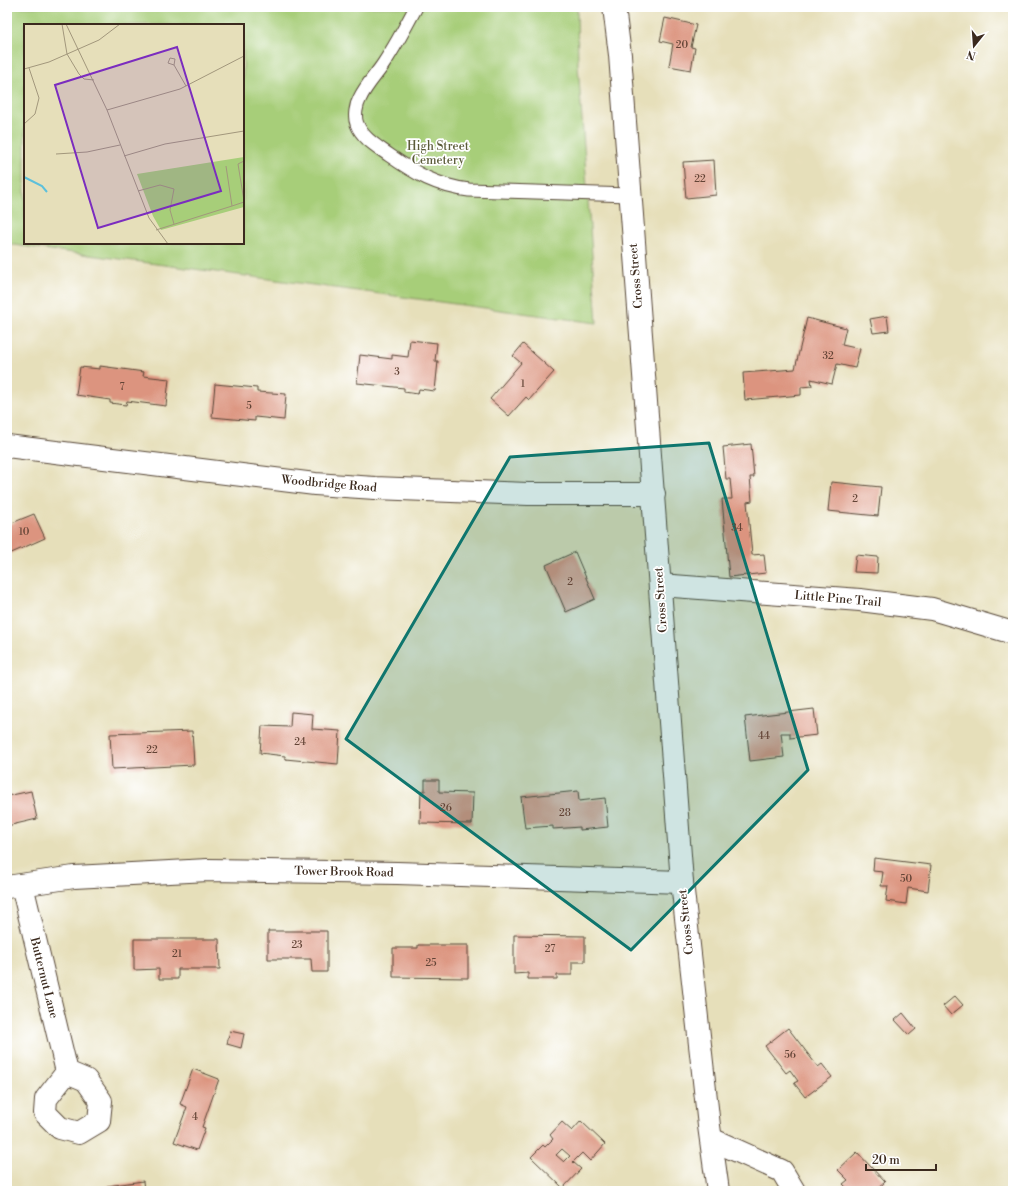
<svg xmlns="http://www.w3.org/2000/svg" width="1020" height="1198" viewBox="0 0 1020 1198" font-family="'Libre Bodoni',serif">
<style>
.green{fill:#a7ce79;stroke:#717c4c;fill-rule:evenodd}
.building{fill:#dc947f;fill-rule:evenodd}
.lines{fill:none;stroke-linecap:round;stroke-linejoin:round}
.service-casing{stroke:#554535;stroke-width:15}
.minor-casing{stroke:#554535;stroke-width:24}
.tertiary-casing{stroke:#554535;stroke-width:24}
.service{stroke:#fff;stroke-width:13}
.minor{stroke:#fff;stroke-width:22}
.tertiary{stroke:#fff;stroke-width:22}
.marked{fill:#0f766e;fill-opacity:0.2;stroke:#0f766e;stroke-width:3;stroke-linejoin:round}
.labels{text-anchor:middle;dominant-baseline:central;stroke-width:3.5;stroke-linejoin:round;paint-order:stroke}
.number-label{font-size:10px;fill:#634436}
.park-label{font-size:12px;fill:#5b5b39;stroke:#fff}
.street-label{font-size:12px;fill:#3b2a1e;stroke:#fff}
.inset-river{fill:none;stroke:#5dc0db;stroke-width:2}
.inset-road{fill:none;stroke:#a2977c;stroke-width:1}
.view{fill:#7b2cbf;fill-opacity:0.15;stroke:#7b2cbf;stroke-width:2}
.inset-edge{fill:none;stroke:#3b2a1e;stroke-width:2}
</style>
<rect width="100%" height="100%" fill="#fff"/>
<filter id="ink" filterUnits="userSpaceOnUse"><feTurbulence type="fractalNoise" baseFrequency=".025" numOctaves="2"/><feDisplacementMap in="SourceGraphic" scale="8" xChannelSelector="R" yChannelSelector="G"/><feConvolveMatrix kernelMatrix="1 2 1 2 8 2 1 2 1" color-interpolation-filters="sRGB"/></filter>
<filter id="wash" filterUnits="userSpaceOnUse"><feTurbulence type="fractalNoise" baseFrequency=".012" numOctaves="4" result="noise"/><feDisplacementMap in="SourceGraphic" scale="16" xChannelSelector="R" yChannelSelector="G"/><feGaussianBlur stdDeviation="0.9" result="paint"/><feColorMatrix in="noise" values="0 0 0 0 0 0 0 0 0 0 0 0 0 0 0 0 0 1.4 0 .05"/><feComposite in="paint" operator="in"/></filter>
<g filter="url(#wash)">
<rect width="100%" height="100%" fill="#e6dfba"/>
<path class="green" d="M7,7H577L578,65L597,323L7,244ZM25,25H243V243H25Z"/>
<g id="blocks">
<path class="building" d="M665,18L696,25L691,47L695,48L691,70L669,66L673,44L660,41Z
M714,160L716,195L686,198L683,162Z
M887,316L889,331L873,333L870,319Z
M807,318L846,328L842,345L860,349L855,368L837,364L832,384L811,379L812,386L801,387V395L745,400L743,373L795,369Z
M410,340L437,343L435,361H438L435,391L419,389L418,394L404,392V388L357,383L360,355L392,359V355L408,357Z
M523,344L554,372L529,400L526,397L509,416L490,399L521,363L513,356Z
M100,366L144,372L143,376L169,379L166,406L127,401L126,405L110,403V400L76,395L80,367L100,369Z
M215,384L257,388V392L286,394L284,420L255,417V421L212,417Z
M751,444L754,477H750L752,501L747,502L752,555L764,554L766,573L729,577L722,499H732L730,479H726L723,447Z
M831,482L881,487L878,516L828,511Z
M34,514L45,538L7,555V525Z
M575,552L595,599L566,612L546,565Z
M856,555L878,557L877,573L854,572Z
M814,709L817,735L790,738V733H781L784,757L750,761L745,717Z
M291,712L313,714L312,729L340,731L338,764L285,759V756L260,753L262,726L290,727Z
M192,731L194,765L112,769L110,734Z
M425,780H439V792L473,793L472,824L420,823L421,791H425Z
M31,791L37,819L7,826V796Z
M578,791L579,801L605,798L608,827L580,830V827L553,829V826L525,828L521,797Z
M874,858L931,865L928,891L908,888L906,904L886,901L888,886H881L883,872L873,871Z
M268,931H327V972H312L311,959H268Z
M514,935L585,936V962H572V975H557V979H528V973L514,974Z
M134,939H219L220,969H178V979H159V969L134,970Z
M418,945H468V978L393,977V948H418Z
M955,996L963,1005L951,1015L943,1006Z
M903,1013L916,1029L909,1035L895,1020Z
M788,1028L818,1067L822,1064L832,1077L805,1097L794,1083L798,1081L790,1070L786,1073L765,1046Z
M230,1031L244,1034L241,1048L227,1044Z
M193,1069L219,1079L202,1127L205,1128L197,1150L174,1142L187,1107L180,1104Z
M581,1121L605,1144L590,1161L582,1153L573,1162L581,1169L563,1188L531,1157L543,1145L545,1147L553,1139L550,1135L562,1122L572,1131ZM562,1149L570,1156L564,1162L556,1155Z
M857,1152L885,1182L875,1191H850L843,1184L848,1180L838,1170Z
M143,1181L144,1191H99L108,1189L107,1186Z"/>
</g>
</g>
<g filter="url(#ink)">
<use href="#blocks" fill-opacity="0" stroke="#554535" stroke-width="1"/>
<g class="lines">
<defs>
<path id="service" d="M416,7C406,26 396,45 384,63C377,74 366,85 360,98C356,105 354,117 357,124C362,138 378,147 389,155C416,174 437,186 469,190L630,195"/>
<path id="minor" d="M7,446L315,484L375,488L528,494H654
M660,585L860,600L932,609L1013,633
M22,885L67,1072L46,1099L45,1113L60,1128L79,1133L99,1121L101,1101L86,1080L67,1072
M7,887L74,877L208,870L397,873L682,882
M711,1139L782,1171L794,1191"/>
<path id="tertiary" d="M614,7L620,55L682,882L709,1126L718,1191"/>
</defs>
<use href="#service" class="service-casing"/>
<use href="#minor" class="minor-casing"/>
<use href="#tertiary" class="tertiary-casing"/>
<use href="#service" class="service"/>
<use href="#minor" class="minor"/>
<use href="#tertiary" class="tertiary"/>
</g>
</g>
<path class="marked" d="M709,443L808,770L631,950L346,739L510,457Z"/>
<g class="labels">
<g class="number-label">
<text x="682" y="45">20</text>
<text x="700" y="179">22</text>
<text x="828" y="356">32</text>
<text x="397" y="372">3</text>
<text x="523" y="384">1</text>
<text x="122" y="387">7</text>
<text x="249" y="406">5</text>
<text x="855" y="499">2</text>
<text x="737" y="528">34</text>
<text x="24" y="532">10</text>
<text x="570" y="582">2</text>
<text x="764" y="736">44</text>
<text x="300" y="742">24</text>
<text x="152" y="750">22</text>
<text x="446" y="808">26</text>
<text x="565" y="813">28</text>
<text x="906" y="879">50</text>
<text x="297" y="945">23</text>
<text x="550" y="949">27</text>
<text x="177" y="954">21</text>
<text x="431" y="963">25</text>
<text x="790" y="1055">56</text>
<text x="195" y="1117">4</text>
</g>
<g class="park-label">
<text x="438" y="146">High Street<tspan x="438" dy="14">Cemetery</tspan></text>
</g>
<g class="street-label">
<text transform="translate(636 276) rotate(-95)">Cross Street</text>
<text transform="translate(329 484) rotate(5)">Woodbridge Road</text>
<text transform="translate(838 599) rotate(5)">Little Pine Trail</text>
<text transform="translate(661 600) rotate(-94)">Cross Street</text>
<text transform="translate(344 872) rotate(1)">Tower Brook Road</text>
<text transform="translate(686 922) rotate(-96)">Cross Street</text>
<text transform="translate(44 978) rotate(76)">Butternut Lane</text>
</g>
</g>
<g transform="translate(24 24)">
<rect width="220" height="220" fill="#e6dfba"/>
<path d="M220,133V183L137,206L129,192L113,150Z" fill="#a7ce79"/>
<path class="inset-river" d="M0,153L18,162L23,168"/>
<path class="inset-road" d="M38,0L43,30L55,50L60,55L70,56M42,0L83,86L125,194L144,220M150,41L144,39L146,34L151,35L150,41L162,62M0,45L25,38L75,16L96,0M83,86L156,65L220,32M0,100L11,90L15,74L5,44M32,130L63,128L96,121M100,132L141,120L220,107M220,137L214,140L220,177M202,142L208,182L220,178M114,167L136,161L150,165L146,186L150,200M132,206L208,182"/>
<path class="view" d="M153,23L197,167L74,204L31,61Z"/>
<rect width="220" height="220" class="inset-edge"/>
</g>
<rect width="1020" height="1198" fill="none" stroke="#fff" stroke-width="24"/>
<g transform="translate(974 46) rotate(197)" stroke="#ffffff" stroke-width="3" paint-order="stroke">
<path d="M0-3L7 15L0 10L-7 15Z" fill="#3b2a1e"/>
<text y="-6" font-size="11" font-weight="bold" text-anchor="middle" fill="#3b2a1e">N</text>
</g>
<path d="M866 1164v6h70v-6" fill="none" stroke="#3b2a1e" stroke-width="2"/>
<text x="872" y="1164" font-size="12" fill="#3b2a1e" stroke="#ffffff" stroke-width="3" paint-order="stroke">20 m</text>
</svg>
